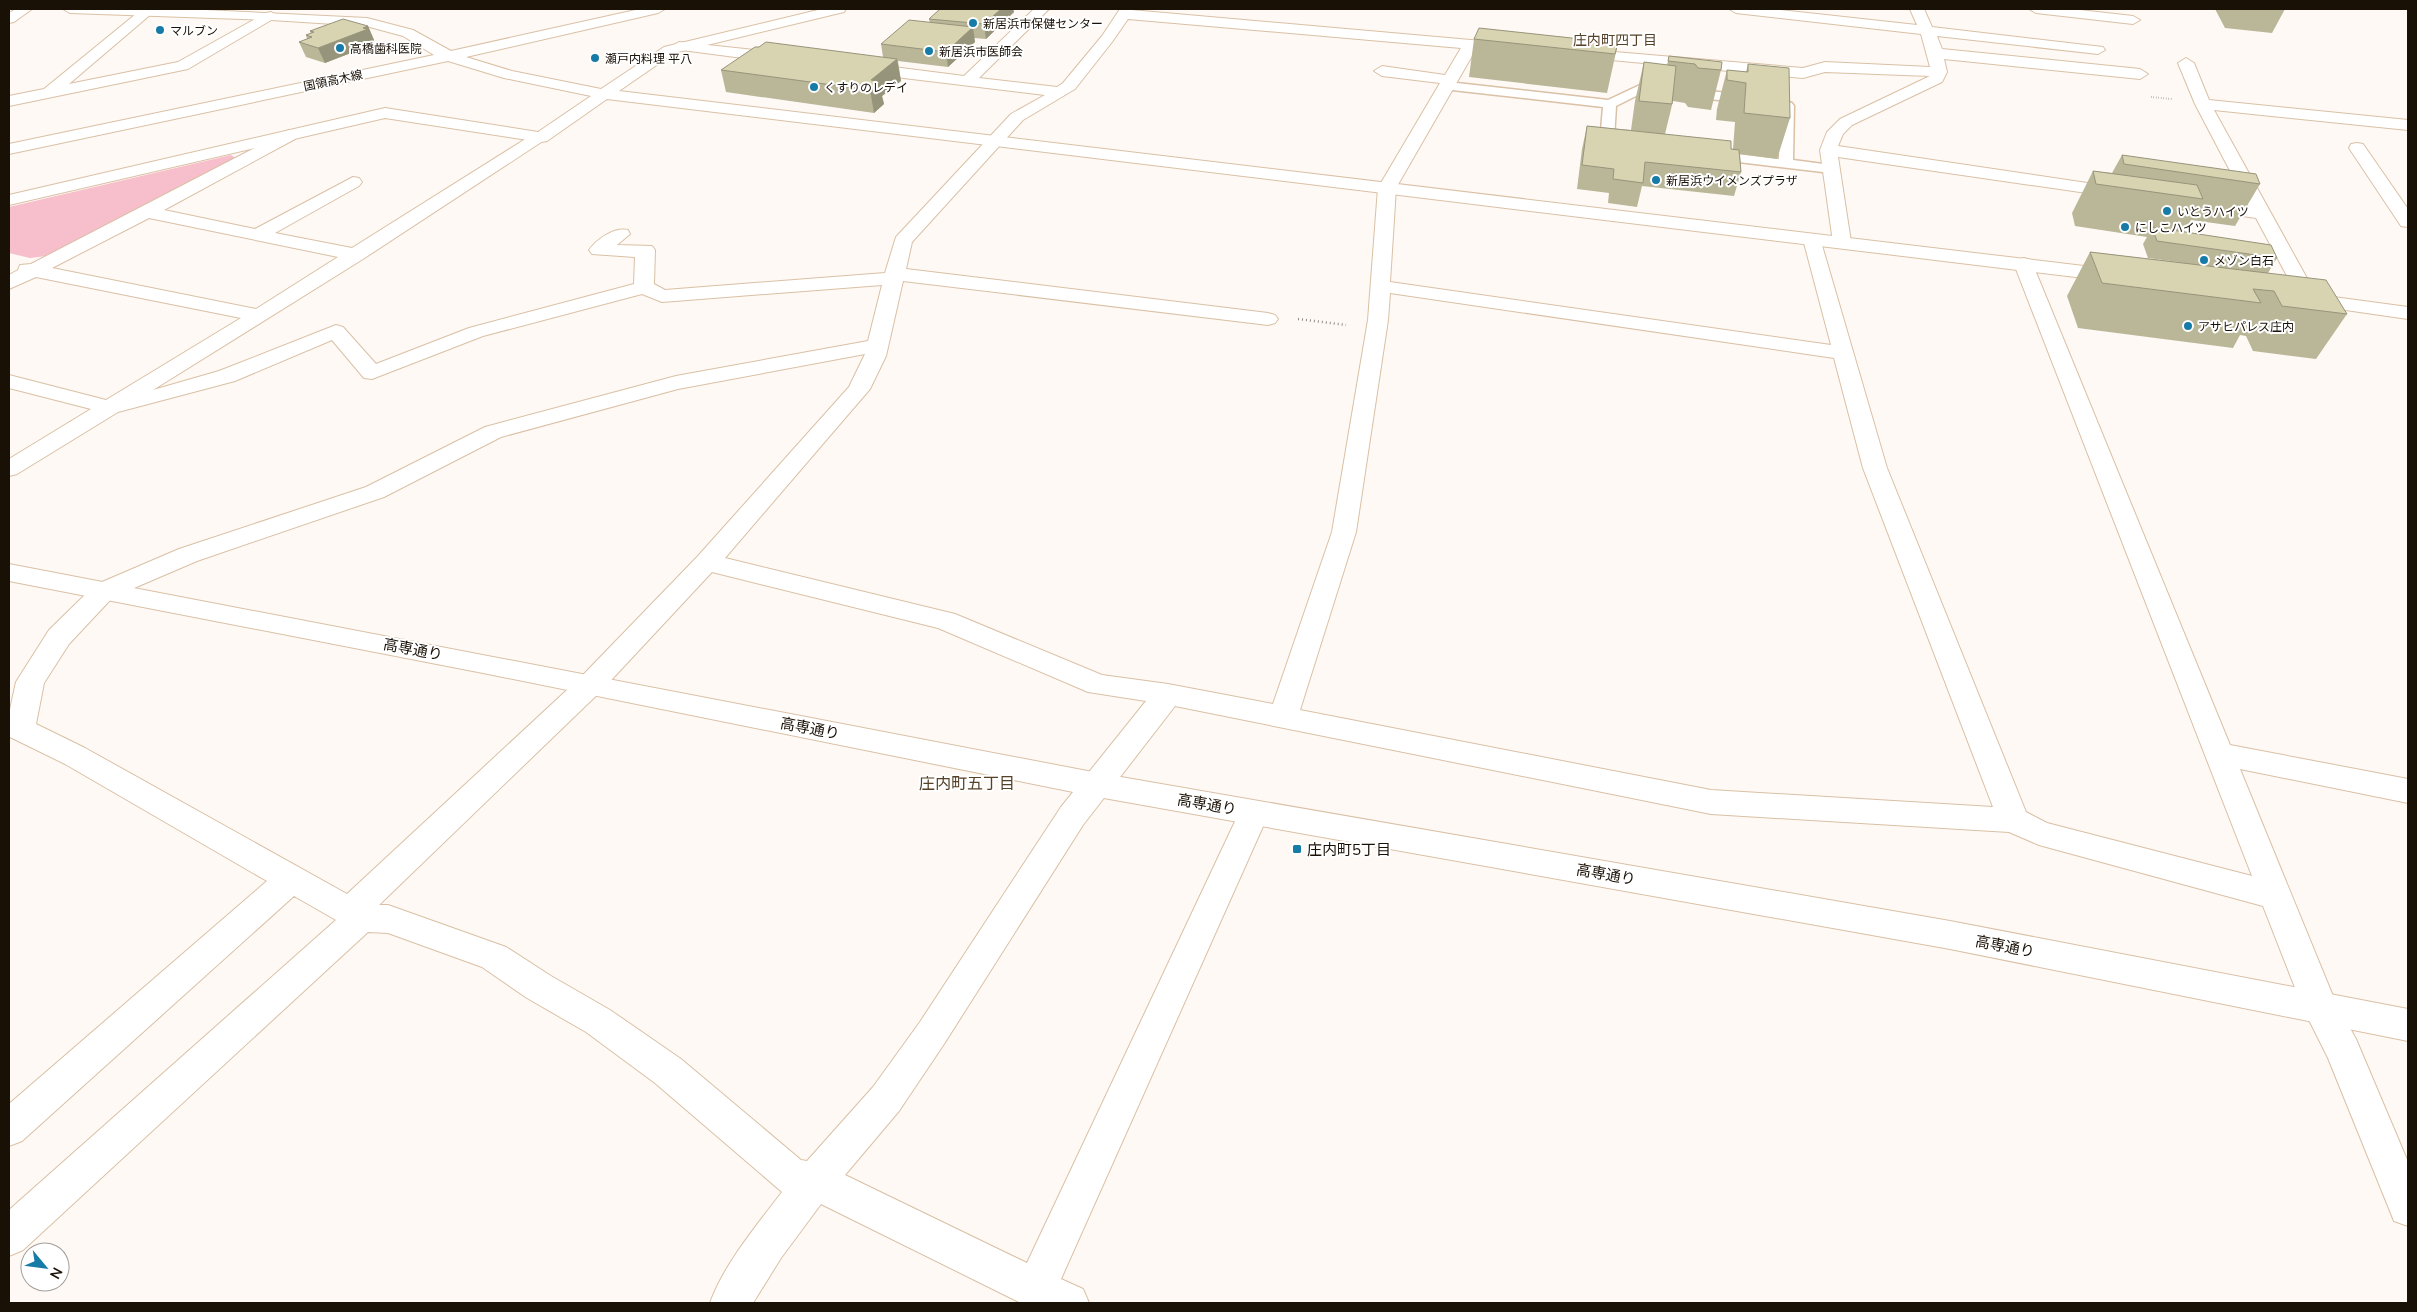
<svg xmlns="http://www.w3.org/2000/svg" width="2417" height="1312" viewBox="0 0 2417 1312" font-family="Mulish,'Noto Sans JP',sans-serif">
<style>
.green{fill:#f7becb}
.lines{fill:none;stroke-linecap:round;stroke-linejoin:round}
.lane-casing{stroke:#dac0a5;stroke-width:3}
.street-casing{stroke:#dac0a5;stroke-width:2}
.secondary-casing{stroke:#dac0a5;stroke-width:2}
.path-far1{stroke:#928b84;stroke-width:2;stroke-dasharray:0.5 2;stroke-linecap:butt}
.path{stroke:#928b84;stroke-width:2.5;stroke-dasharray:1 3;stroke-linecap:butt}
.lane{fill:#fff;fill-rule:evenodd}
.street{fill:#fff;fill-rule:evenodd}
.secondary{fill:#fff;fill-rule:evenodd}
.wall{fill:#bab698}
.shaded-wall{fill:#97947c}
.building{fill:#d8d4b1;stroke:#97947c}
.poi-dot{fill:#167ba6;stroke:#fff;stroke-width:2}
.labels{text-anchor:middle;dominant-baseline:central;stroke-width:4;stroke-linejoin:round;paint-order:stroke}
.far-poi-label{font-size:12px;fill:#191006;stroke:#fff;text-anchor:start}
.far-street-label{font-size:12px;fill:#191006;stroke:#fff}
.far-neighbourhood-label{font-size:14px;fill:#554028;stroke:#fff}
.street-label{font-size:15px;fill:#191006;stroke:#fff}
.poi-label{font-size:15px;fill:#191006;stroke:#fff;text-anchor:start}
.neighbourhood-label{font-size:16px;fill:#554028;stroke:#fff}
</style>
<rect width="100%" height="100%" fill="#fef9f4"/>
<path class="green" d="M231,155L237,159L47,256L30,258L9,253V207Z"/>
<g class="lines">
<defs>
<path id="lane" d="M1448,82L1608,100L1642,84L1776,98L1792,103L1794,106L1793,160L1831,165L1838,169L1831,173L1705,158L1703,155L1710,151L1779,159L1780,108L1774,106L1644,92L1616,106L1614,139L1626,141L1628,144L1621,148L1602,145L1600,142L1603,107L1443,89L1442,86Z"/>
<path id="street" d="M142,9H157L69,84L178,62L266,13L271,12L278,16L188,69L9,106V96L44,89Z
M1034,9H1049L979,78L1057,87L1063,83L1102,36L1120,9L1516,44L1518,47L1516,50L1511,51L1476,49L1396,188L1390,282L1831,345L1803,239L1805,235H1819L1887,468L2026,812L2047,823L2252,876L2014,264L2017,260L2024,258L2031,260L2230,745L2408,779V803L2240,769L2335,1001L2356,1039L2408,1162V1226L2394,1221L2328,1058L2303,1008L2263,906L2039,845L2009,832L1711,814L1175,706L1083,825L944,1044L899,1111L845,1175L1027,1263L1239,813L1243,804L1254,801L1265,804L1269,813L1061,1279L1083,1289L1089,1303H1021L821,1204L781,1258L753,1303H710C724,1264 757,1225 782,1192L655,1083L586,1032L527,998L482,967L388,933L368,932L23,1250L9,1256V1210L336,920L294,896L22,1141L9,1146V1104L267,881L65,764L10,737L9,714L16,682L49,630L95,585L179,549L366,487L485,427L676,376L868,341L882,285L662,302L642,294L483,336L372,379L364,378L332,340L235,381L118,412L17,474L9,476V459L91,409L9,388V375L106,400L241,318L36,277L9,289V275L18,270L20,265L31,264L289,130L295,131L297,135L295,139L164,210L255,229L353,177L359,178L362,182L359,186L275,233L352,248L535,133H547L549,137L363,259L153,390L219,371L336,325L343,327L376,364L469,328L634,284L635,257L592,254L589,250C597,239 614,227 628,230L630,234L617,245L652,246L655,250L654,284L665,290L885,273L896,237L1011,114L1045,95L862,73L854,68L862,63L964,76ZM1128,19L1461,48L1445,75L1382,66L1374,71L1382,76L1440,83L1378,188L1368,320L1332,532L1273,704L1168,684L1102,675L955,614L725,558L870,389L886,356L903,281L1268,325L1275,323L1278,319L1275,315L1268,313L906,269L912,242L1023,120L1075,89L1112,42ZM149,218L338,257L256,309L52,268ZM1390,293L1834,358L1863,468L1993,807L1711,790L1300,710L1356,532L1388,320ZM865,354L849,387L698,556L581,677L347,894L85,748L36,724L44,683L69,644L113,597L197,561L384,497L501,437L678,389ZM712,572L938,628L1088,692L1146,701L1061,807L920,1022L873,1087L807,1161L801,1160L681,1059L610,1010L551,976L506,947L388,905H379L601,691Z
M1729,9H1771L1917,25L1910,9H1924L1932,27L2103,47L2105,50L2098,54L1937,36L1942,49L2140,69L2148,74L2140,79L1944,59L1947,72L1942,82L1852,125L1843,134L1838,146L2121,188L2127,189L2130,193L2127,197L2121,198L1838,157L1851,242L1849,246H1835L1833,242L1820,150L1827,132L1840,119L1930,76L1825,72L1803,78L1579,57L1572,53L1579,49L1803,68L1825,62L1930,67L1921,34L1736,13Z
M2029,9H2071L2133,16L2140,20L2133,24L2036,13Z
M679,42L782,53L790,58L782,63L674,49L672,46Z
M2186,58L2194,63L2209,100L2408,120V130L2214,110L2319,300L2316,304L2309,306L2302,304L2256,218L2208,211L2202,210L2199,206L2202,202L2208,201L2249,207L2195,104L2178,63Z
M2357,143L2363,144L2408,209V227L2401,226L2349,148L2351,144Z"/>
<path id="secondary" d="M16,9H32L14,22L9,23V13Z
M63,9H185L367,18L413,30L451,51L640,9H665L658,13L466,57L512,71L601,89L664,47L822,9H846L844,12L674,53L619,91L2117,270L2124,272L2127,276L2124,280L2117,282L607,99L547,141L541,142L385,118L9,205V195L385,108L538,132L591,96L504,78L448,61L9,154V144L434,55L403,36L366,26L271,20L70,13Z
M2304,293L2408,307V319L2297,303L2294,299L2297,295Z
M9,564L1098,773L1950,921L2408,1009V1041L1950,949L1098,797L483,673L9,581Z"/>
</defs>
<use href="#lane" class="lane-casing"/>
<use href="#street" class="street-casing"/>
<use href="#secondary" class="secondary-casing"/>
<path class="path-far1" d="M2151,97L2172,99"/>
<path class="path" d="M1298,319L1346,325"/>
<use href="#lane" class="lane"/>
<use href="#street" class="street"/>
<use href="#secondary" class="secondary"/>
</g>
<path class="wall" d="M940,9H1013L1014,12L986,39L974,38L975,42L948,67L898,61L901,81L882,96L884,104L874,113L726,92L721,70L883,57L881,44L930,23L929,19Z
M2215,9H2285L2272,33L2225,28Z
M368,26L374,40L373,41L374,44L325,63L306,57L299,42L307,39L306,35L311,34L310,31Z
M1474,39L1618,43L1607,93L1469,77Z
M1669,56L1721,70L1711,110L1688,107L1685,103L1673,101L1665,134L1733,149L1735,122L1716,120L1717,109L1727,70L1746,72L1748,64L1790,118L1777,159L1740,154L1741,172L1734,196L1642,186L1637,207L1608,203L1609,193L1577,189L1582,149L1587,126L1631,130L1635,101L1644,62L1667,65Z
M2122,155L2260,184L2235,226L2191,220L2184,232L2277,258L2268,273L2347,314L2316,359L2253,351L2246,336L2240,335L2233,348L2078,328L2067,296L2090,252L2186,263L2148,258L2143,244L2147,237L2075,226L2072,213L2093,171L2112,173Z"/>
<path class="shaded-wall" d="M1001,9H1013L1014,12L986,39L984,24Z
M368,26L374,40L373,41L374,44L325,63L318,48Z
M973,27L975,42L948,67L946,52Z
M897,59L901,81L882,96L884,104L874,113L870,90L871,80Z"/>
<path class="building" d="M940,9H1001L984,24L929,19Z
M343,19L368,26L363,28L368,29L318,48L299,42L312,37L306,35L314,32L310,31Z
M909,20L973,27L946,52L881,44Z
M1479,28L1618,43L1615,54L1474,39Z
M766,42L897,59L871,80L880,82L870,90L721,70L755,47H759Z
M1669,56L1722,62L1721,70L1698,68L1695,64L1668,61Z
M1644,62L1676,66L1672,104L1639,101Z
M1748,64L1789,68L1790,118L1744,113L1746,83L1727,80V70L1748,72Z
M1587,126L1731,141V149L1739,150L1741,172L1645,162L1643,183L1613,179L1614,169L1582,165Z
M2122,155L2256,174L2260,184L2124,164Z
M2093,171L2197,185L2203,199L2096,184Z
M2152,227L2271,245L2277,258L2157,241Z
M2090,252L2326,280L2347,314L2282,306L2274,291L2253,289L2261,303L2102,283Z"/>
<g class="poi-dot">
<circle cx="973" cy="23" r="5"/>
<circle cx="160" cy="30" r="5"/>
<circle cx="340" cy="48" r="5"/>
<circle cx="929" cy="51" r="5"/>
<circle cx="595" cy="58" r="5"/>
<circle cx="814" cy="87" r="5"/>
<circle cx="1656" cy="180" r="5"/>
<circle cx="2167" cy="211" r="5"/>
<circle cx="2125" cy="227" r="5"/>
<circle cx="2204" cy="260" r="5"/>
<circle cx="2188" cy="326" r="5"/>
<rect x="1292" y="844" width="10" height="10" rx="2.5"/>
</g>
<g class="labels">
<g class="far-poi-label">
<text x="983" y="23">新居浜市保健センター</text>
<text x="170" y="30">マルブン</text>
<text x="350" y="48">高橋歯科医院</text>
<text x="939" y="51">新居浜市医師会</text>
<text x="605" y="58">瀬戸内料理 平八</text>
<text x="824" y="87">くすりのレデイ</text>
<text x="1666" y="180">新居浜ウイメンズプラザ</text>
<text x="2177" y="211">いとうハイツ</text>
<text x="2135" y="227">にしこハイツ</text>
<text x="2214" y="260">メゾン白石</text>
<text x="2198" y="326">アサヒパレス庄内</text>
</g>
<g class="far-street-label">
<text transform="translate(333 80) rotate(-12)">国領高木線</text>
</g>
<g class="far-neighbourhood-label">
<text x="1615" y="40">庄内町四丁目</text>
</g>
<g class="street-label">
<text transform="translate(413 649) rotate(11)">高専通り</text>
<text transform="translate(810 728) rotate(11)">高専通り</text>
<text transform="translate(1207 804) rotate(10)">高専通り</text>
<text transform="translate(1606 874) rotate(10)">高専通り</text>
<text transform="translate(2005 946) rotate(11)">高専通り</text>
</g>
<g class="poi-label">
<text x="1307" y="849">庄内町5丁目</text>
</g>
<g class="neighbourhood-label">
<text x="967" y="783">庄内町五丁目</text>
</g>
</g>
<rect width="2417" height="1312" fill="none" stroke="#191006" stroke-width="20"/>
<g transform="translate(45 1267) rotate(119)"><circle r="24" fill="#ffffff" stroke="#a39f9b"/>
<path d="M0-4L9 19L0 12L-9 19Z" fill="#167ba6"/>
<text y="-8" font-size="14" font-weight="bold" text-anchor="middle" fill="#191006">N</text>
</g>
</svg>
